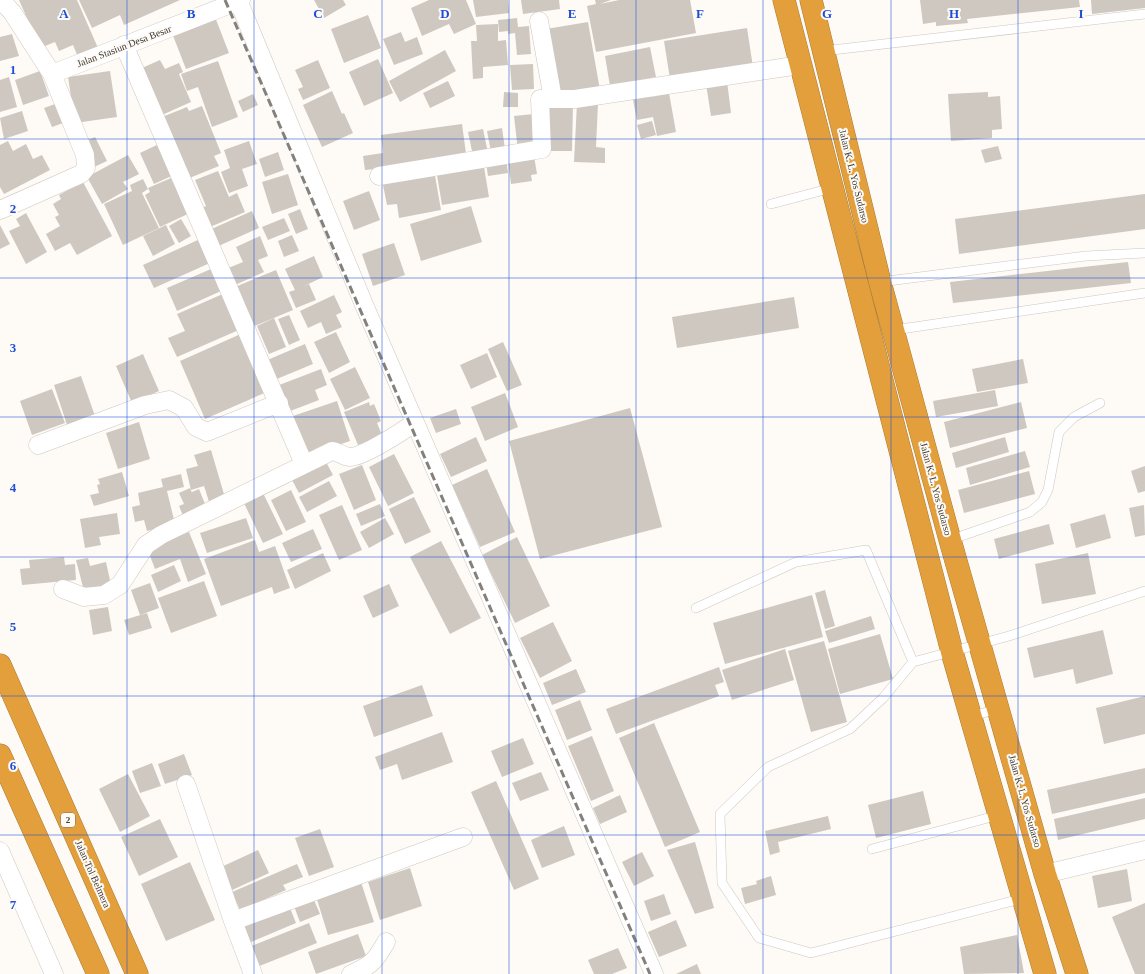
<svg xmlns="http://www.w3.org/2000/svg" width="1145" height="974" viewBox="0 0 1145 974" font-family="'Times New Roman',serif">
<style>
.building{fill:#cfc8c1}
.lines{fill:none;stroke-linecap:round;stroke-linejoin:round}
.lane-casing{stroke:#cec7c0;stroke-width:10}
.street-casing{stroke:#cec7c0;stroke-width:19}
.highway-casing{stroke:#a97c3a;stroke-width:23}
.lane{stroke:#fff;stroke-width:9}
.street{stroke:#fff;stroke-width:18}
.highway{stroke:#e39f3b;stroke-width:22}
.rail{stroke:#84817d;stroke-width:3;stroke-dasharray:8 4;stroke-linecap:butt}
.grid{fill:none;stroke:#1d4ed8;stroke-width:1;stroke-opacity:0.55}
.labels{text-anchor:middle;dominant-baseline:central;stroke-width:4;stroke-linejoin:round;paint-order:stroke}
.shield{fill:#fefaf5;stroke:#787471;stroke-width:1}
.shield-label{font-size:9px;font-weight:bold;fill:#3e3b38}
.street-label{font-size:10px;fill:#3e3b38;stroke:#fefaf5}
.grid-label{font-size:13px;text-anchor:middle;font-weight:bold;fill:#1d4ed8;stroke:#fefaf5;stroke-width:4;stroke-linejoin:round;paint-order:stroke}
</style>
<rect width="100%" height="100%" fill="#fefaf5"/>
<path class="building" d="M19,0H77L98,48L78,57L73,45L59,51L55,42L40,48Z
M79,0H180L124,25L120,15L92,28Z
M314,0H343L346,5L324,18Z
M429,0H466L476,24L454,34L449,24L422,36L411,8Z
M473,0H508L509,13L476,17Z
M521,0H559L560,9L523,14Z
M595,0H611L600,4L619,0H690L696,33L596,52L587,6L596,4Z
M920,0H1079L1080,7L967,19L968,23L936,26V22L923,24Z
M1091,0H1145V8L1092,14Z
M368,15L381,48L344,63L331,29Z
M215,17L229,53L186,69L172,33Z
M517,18L518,27L529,26L531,54L517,55L515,33L508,34V31L499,32L498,20Z
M588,22L600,90L558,97L546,29Z
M498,24V41L506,40L508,65L483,67V78L473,79L471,41H477L476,25Z
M747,28L753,67L670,79L664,41Z
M401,32L405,42L417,37L423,54L394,65L383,39Z
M12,34L19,56L0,61V37Z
M650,47L656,77L610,86L605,56Z
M445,50L456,71L400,102L389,81Z
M378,59L393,93L364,106L349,72Z
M160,60L165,69L179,63L183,72L179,74L191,102L162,115L142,68Z
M318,60L330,88L303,100L298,89L303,87L295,70Z
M218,61L238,117L212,127L198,87L187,91L181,74Z
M533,64L534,89L512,90L510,65Z
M40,71L49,96L23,105L15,80Z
M110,71L117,117L75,123L68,77Z
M9,77L17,107L0,112V80Z
M448,81L455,96L430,108L423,93Z
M727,81L731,113L711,116L706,84Z
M332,91L342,114L344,113L353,133L322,147L303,105Z
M504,92L518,93V107H503Z
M651,92L652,97L669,93L676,132L657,136L653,117L637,120L632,95Z
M988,92V97L1000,96L1002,129L992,130V138L951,141L948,94Z
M253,94L258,105L243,112L238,101Z
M577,103H598L596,147L605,148V163L574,162Z
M55,104L63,123L52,127L44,108Z
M573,104L572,151H544V105Z
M202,106L221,153L214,156L219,166L187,179L162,117L187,107L189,111Z
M22,111L28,131L4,139L0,118Z
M534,114L539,149L518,151L514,116Z
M652,121L656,135L641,139L637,125Z
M462,124L467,161L365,170L363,156L383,153L381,135Z
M502,128L505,149L491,152L487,131Z
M483,129L488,153L473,156L468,132Z
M95,137L107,161L94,167L82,143Z
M8,141L13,151L26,144L33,159L42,155L50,170L4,194L0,187V145Z
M249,141L257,164L242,169L248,186L229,193L221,172L230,168L224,150Z
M161,143L176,174L154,184L140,153Z
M998,146L1002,159L985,163L981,150Z
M278,152L284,170L265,177L259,159Z
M128,155L139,174L123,182L128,189L102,204L87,177Z
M534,156L537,174L531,175L532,181L511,184L508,160Z
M506,159L508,173L488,176L486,162Z
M483,161L489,197L442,205L436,169Z
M434,170L441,210L399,218L397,204L387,205L382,180Z
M218,171L229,197L237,193L245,212L210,227L202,208L206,206L195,180Z
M288,174L298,205L272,214L262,182Z
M171,178L173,183L176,181L190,213L160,227L145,195L150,192L148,188Z
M143,179L148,189L142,193L159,228L123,245L104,204L132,191L130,185Z
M83,182L112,236L77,255L70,243L55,251L46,234L60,226L55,217L59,215L53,204L61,199L59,195Z
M369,191L380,220L354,230L343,201Z
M1145,194V229L959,254L955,219Z
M471,206L482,242L421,261L410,224Z
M300,209L308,229L296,234L288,214Z
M252,211L259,228L214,248L207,231Z
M26,213L47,252L26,264L9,231L20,226L16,219Z
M284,218L290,231L268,240L262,227Z
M181,219L191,236L179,243L169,226Z
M0,225L10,244L0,249Z
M166,225L175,244L153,256L143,236Z
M292,235L299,251L284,257L278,241Z
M260,236L268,256L258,260L264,272L233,286L226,269L243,262L236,247Z
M200,239L210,263L154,288L143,265Z
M394,243L405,275L373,286L362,254Z
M314,256L323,277L302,287L309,284L316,300L296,308L289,292L295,290L285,269Z
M1128,262L1131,283L953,303L950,282Z
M211,269L221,291L177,311L167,288Z
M276,270L293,310L252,327L235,287Z
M225,293L241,329L177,357L168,338L185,331L177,314Z
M334,295L342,312L336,315L342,327L326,334L321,322L308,328L300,311Z
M794,297L799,328L677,348L672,317Z
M289,315L300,340L289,345L278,319Z
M274,318L286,347L269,354L257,326Z
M336,332L350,362L329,373L314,342Z
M243,333L269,391L205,419L180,361Z
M503,342L522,385L507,391L488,349Z
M305,344L313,364L272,381L265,361Z
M487,353L497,377L471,389L460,365Z
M143,354L159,391L132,403L116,366Z
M1023,359L1028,383L977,392L972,369Z
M355,367L370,398L345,410L330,379Z
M321,369L327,385L315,390L319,400L285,413L274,387Z
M81,376L95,416L67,425L54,385Z
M52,389L65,423L32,435L20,401Z
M995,390L998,406L936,417L933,401Z
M505,393L518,427L485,441L471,407Z
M337,401L350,441L303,457L290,417Z
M369,402L370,406L374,404L381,421L377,423L382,435L358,445L344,412Z
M1021,402L1027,428L950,448L944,422Z
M630,408L662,527L540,559L509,441Z
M456,409L461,424L436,433L430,418Z
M139,422L150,459L118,469L106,433Z
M476,437L487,461L451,477L440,454Z
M1005,437L1009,452L956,468L952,453Z
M211,450L226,501L210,505L204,486L191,490L186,469L198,466L194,455Z
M1025,451L1030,467L970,485L966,468Z
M394,454L414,493L388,506L369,467Z
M325,460L333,475L299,493L291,478Z
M362,465L376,500L354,510L339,474Z
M1145,466V491L1138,493L1131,471Z
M487,469L515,532L480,547L452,485Z
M1029,471L1035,494L964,513L958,490Z
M122,472L129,496L94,506L90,495L99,493L97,485L100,484L98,479Z
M181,474L184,487L167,491L175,524L147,531L144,520L135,522L132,507L140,505L138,493L163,487L161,479Z
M329,481L337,496L307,512L299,497Z
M190,488L192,493V492L199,489L207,509L184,518L179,506L184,504L179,493Z
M291,490L306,522L286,531L271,500Z
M263,493L283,534L263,543L244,503Z
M414,497L431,532L405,544L389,509Z
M380,504L385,516L361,526L356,514Z
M342,505L362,550L339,560L319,515Z
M1144,505L1145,535L1135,537L1129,508Z
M117,513L120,534L99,537L101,545L85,548L80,519Z
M1105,514L1111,538L1076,548L1070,524Z
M246,518L253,538L207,553L200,533Z
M385,518L394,534L369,548L360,532Z
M1049,524L1054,544L999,559L994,539Z
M313,529L322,549L291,562L282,543Z
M189,532L206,574L188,582L180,559L155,569L147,548Z
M517,537L550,606L515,623L482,555Z
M255,540L259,552L275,546L290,588L274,594L272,587L221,606L204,559Z
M441,541L481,618L450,634L410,557Z
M323,553L331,571L295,589L287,570Z
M1088,553L1096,594L1042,604L1035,564Z
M64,557L65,565L75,564L76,580L22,585L20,569L30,568L29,560Z
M88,558L90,566L106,562L111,585L84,591L76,560Z
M174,565L181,581L158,592L151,575Z
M204,581L217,616L171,633L158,598Z
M150,583L159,608L140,615L131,590Z
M389,584L399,606L373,618L363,596Z
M825,590L835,626L825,629L815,593Z
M812,595L823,637L725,664L713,623Z
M108,607L112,631L93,635L89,610Z
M147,613L152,628L129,635L124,620Z
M871,616L875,629L829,643L825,631Z
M553,622L572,661L540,678L520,638Z
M1103,630L1113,674L1076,684L1073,669L1034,678L1027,648Z
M880,634L893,679L840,694L828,649Z
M824,641L847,722L811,732L788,651Z
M785,649L794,680L732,700L722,670Z
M719,667L724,682L715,685L719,696L616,734L606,709Z
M576,669L586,692L552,705L543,683Z
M422,685L433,716L374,737L363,706Z
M1145,696V734L1104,744L1096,708Z
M580,700L592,730L567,740L555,710Z
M654,723L700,832L665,847L619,738Z
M442,732L453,762L402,780L397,764L380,770L375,757Z
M592,736L614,791L591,801L568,746Z
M523,738L534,764L502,777L491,751Z
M184,754L192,775L165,784L158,764Z
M152,763L161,786L140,793L132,771Z
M1145,768V793L1052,814L1047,790Z
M541,772L549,790L520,801L512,783Z
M128,774L150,816L120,832L99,789Z
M496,781L539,879L514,890L471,792Z
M923,791L931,824L876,838L868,805Z
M620,795L627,812L600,824L593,808Z
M1145,798V819L1058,840L1054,819Z
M828,816L831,829L778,842L780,852L770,855L765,831Z
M160,819L178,857L139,876L121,837Z
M564,826L575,855L542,868L531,840Z
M320,829L334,867L309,876L295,838Z
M695,842L714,908L695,914L667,850Z
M258,850L269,873L230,891L219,868Z
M642,852L654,876L634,886L622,862Z
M190,862L215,920L166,941L141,884Z
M297,864L303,877L283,885L286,890L240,910L232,892Z
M410,868L422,906L380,920L368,882Z
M1127,869L1132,901L1098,908L1092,876Z
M771,876L776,895L745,904L741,888L757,884L756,881Z
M360,879L374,922L328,935L315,893Z
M311,893L320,914L300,922L292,901Z
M664,894L671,914L651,921L644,901Z
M288,903L296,923L249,943L241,922Z
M1145,903V974H1135L1112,917Z
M676,920L687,946L659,957L648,932Z
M309,923L317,943L257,967L249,947Z
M358,934L366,956L316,974L308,952Z
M1017,935L1024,973L964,974L960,947Z
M618,948L627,968L612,974H594L588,960Z
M697,964L701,974H676Z"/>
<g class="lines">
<defs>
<path id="lane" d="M823,51L1145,14
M771,204L832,188
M880,282L1086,256L1145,253
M894,330L1145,293
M950,540L1030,512L1042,502L1048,490L1059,432L1074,417L1100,403
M696,608L796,562L866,550L913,662L883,698L850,729L768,767L720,814L722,883L759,938L811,953L1024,898
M913,662L1009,636L1145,591
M972,716L998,709
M872,849L999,815"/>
<path id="street" d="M238,0L365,307L654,974
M539,21L553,99
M124,45L304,464
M52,74L241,0
M379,176L542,149L540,99H575L800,65
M0,210L81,174L86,168L85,155L52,74L12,12L1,0
M38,445L145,405L169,400L184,408L196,427L207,432L279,403
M63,589L84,597L104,595L120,585L146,545L161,535L332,451C338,451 343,457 350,457C363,457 403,431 414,423
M186,784L233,921L253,974
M0,851L54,974
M1045,874L1145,850
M233,921L463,837
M351,974C371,966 376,960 386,942"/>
<path id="highway" d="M784,0L952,652L1045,974
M811,0L880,282L950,540L1045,874L1077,974
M0,665L137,974
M0,755L98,974"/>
</defs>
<use href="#lane" class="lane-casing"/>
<use href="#street" class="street-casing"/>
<use href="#highway" class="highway-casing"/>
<use href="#lane" class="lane"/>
<use href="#street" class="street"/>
<use href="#highway" class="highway"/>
<path class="rail" d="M225,0L650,974"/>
</g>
<path class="grid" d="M127,0V974M254,0V974M382,0V974M509,0V974M636,0V974M763,0V974M891,0V974M1018,0V974M0,139H1145M0,278H1145M0,417H1145M0,557H1145M0,696H1145M0,835H1145"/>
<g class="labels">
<rect class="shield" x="61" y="813" width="14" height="14" rx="3"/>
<g class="shield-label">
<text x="68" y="820">2</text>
</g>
<g class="street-label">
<text transform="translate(124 46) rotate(-21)">Jalan Stasiun Desa Besar</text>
<text transform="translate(854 176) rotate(76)">Jalan K. L. Yos Sudarso</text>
<text transform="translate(936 489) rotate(75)">Jalan K. L. Yos Sudarso</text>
<text transform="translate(1025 801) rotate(74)">Jalan K. L. Yos Sudarso</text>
<text transform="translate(93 874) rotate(66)">Jalan Tol Belmera</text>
</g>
</g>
<g class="grid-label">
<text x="64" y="18">A</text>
<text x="191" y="18">B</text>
<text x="318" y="18">C</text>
<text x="445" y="18">D</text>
<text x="572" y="18">E</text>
<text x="700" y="18">F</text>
<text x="827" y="18">G</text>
<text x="954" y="18">H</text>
<text x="1081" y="18">I</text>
<text x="13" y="74">1</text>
<text x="13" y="213">2</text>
<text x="13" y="352">3</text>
<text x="13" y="492">4</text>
<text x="13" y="631">5</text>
<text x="13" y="770">6</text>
<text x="13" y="909">7</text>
</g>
</svg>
